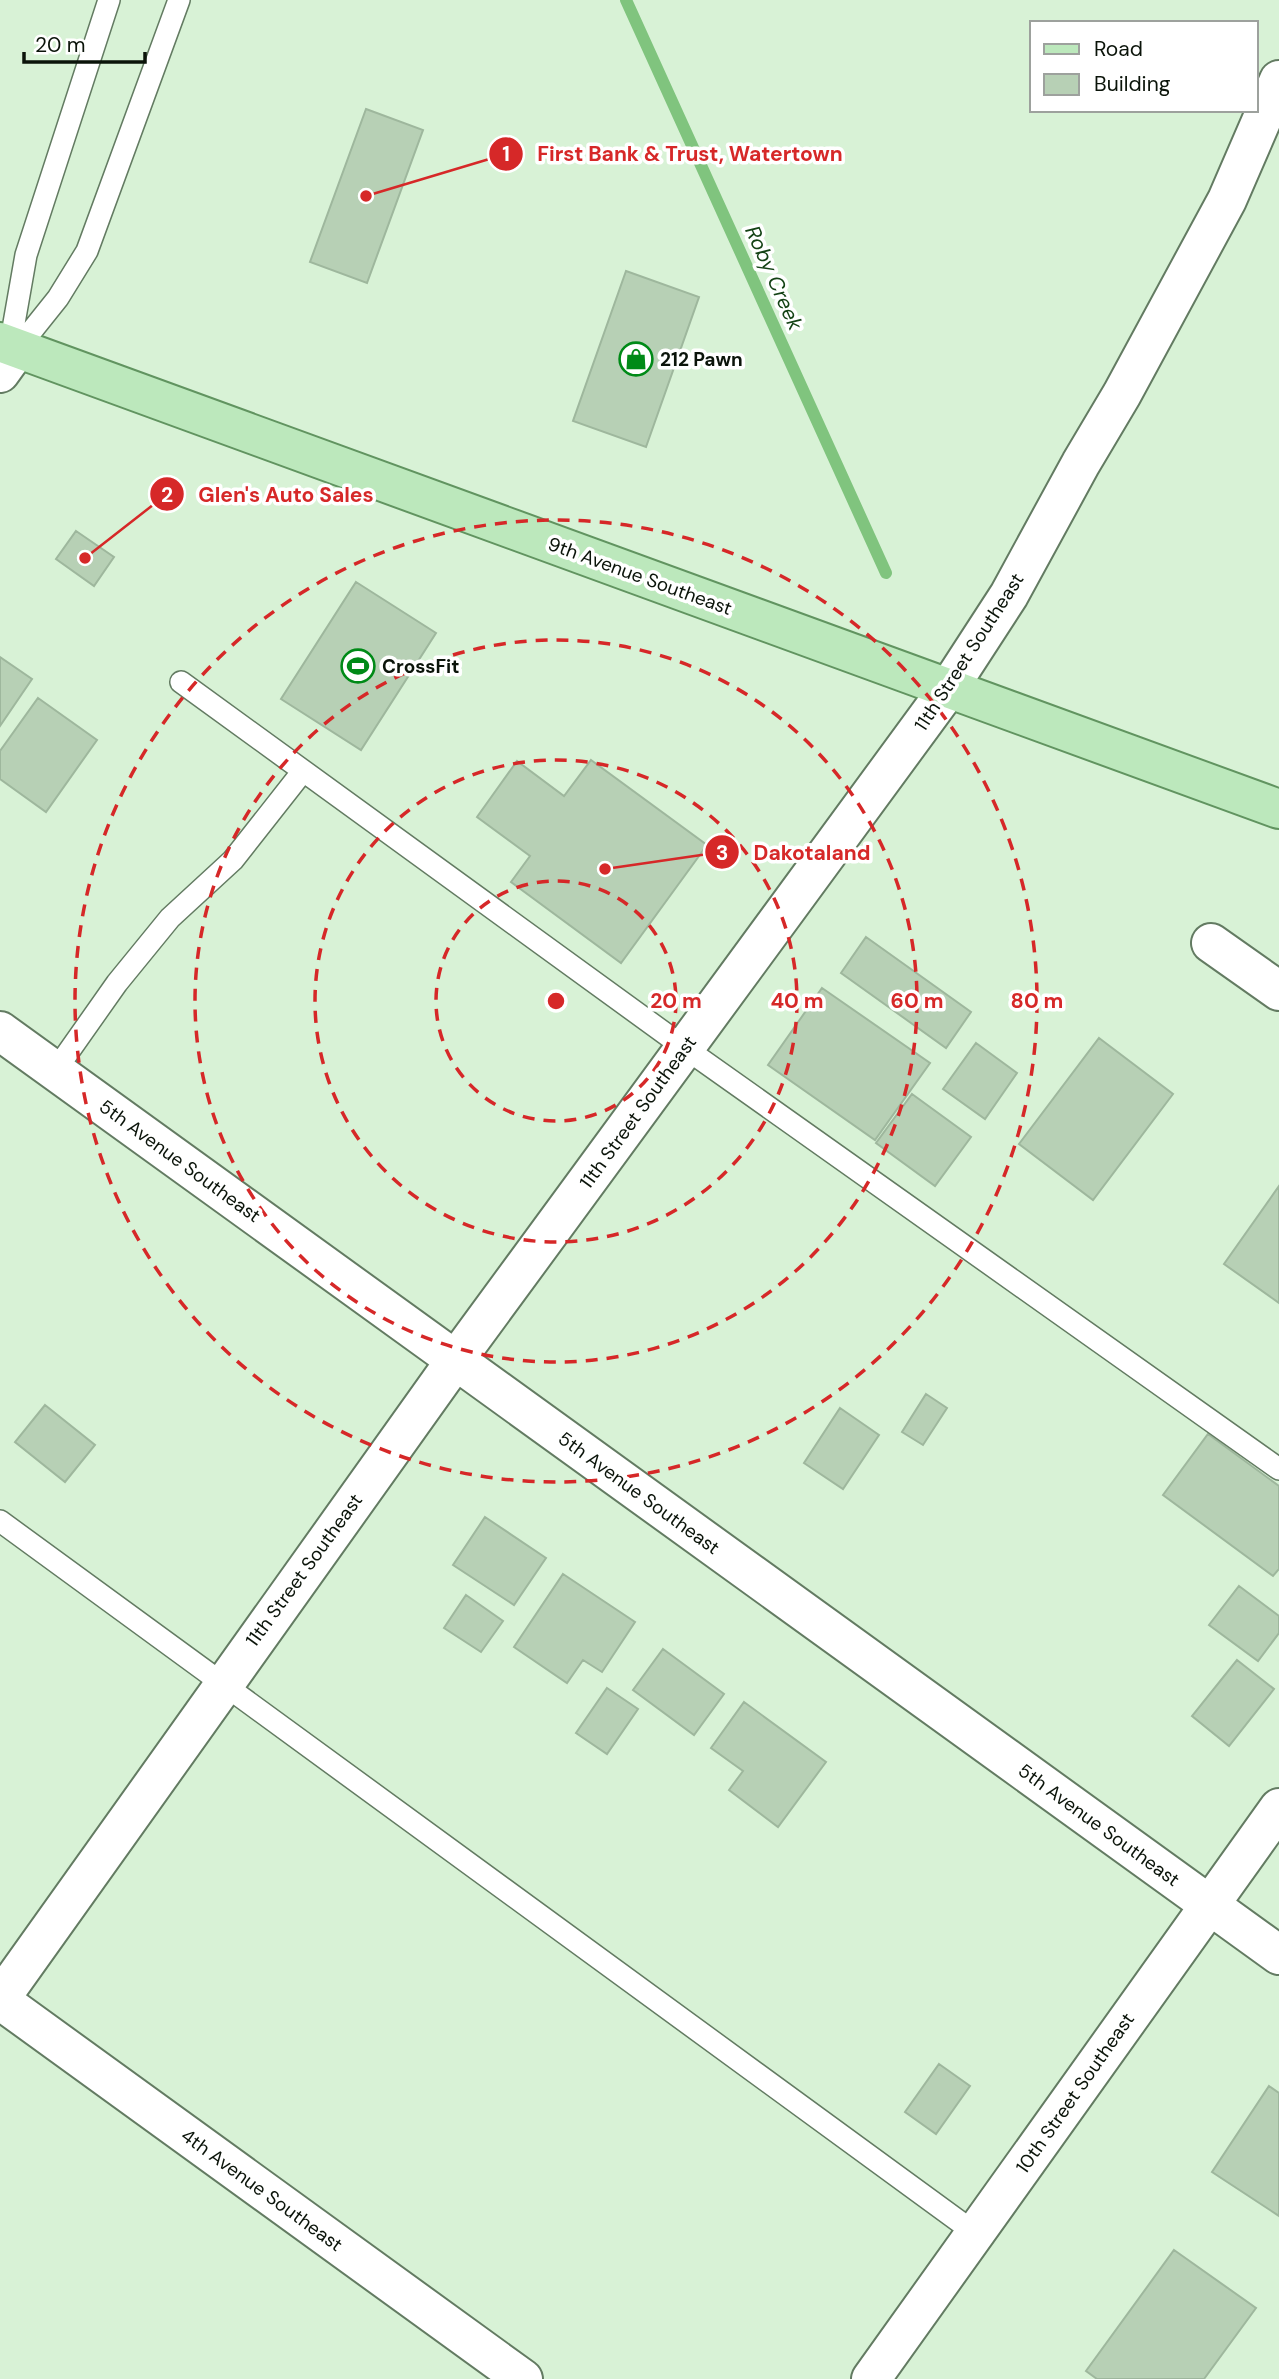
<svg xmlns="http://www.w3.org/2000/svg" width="1279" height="2379" viewBox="0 0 1279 2379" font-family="'DM Sans',sans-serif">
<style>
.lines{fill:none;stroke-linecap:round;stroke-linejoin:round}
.stream{stroke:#80c47e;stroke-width:12}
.building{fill:#b7d0b5;stroke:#9eb79d;stroke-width:2}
.lane-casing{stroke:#637b62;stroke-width:24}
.street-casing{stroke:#637b62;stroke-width:42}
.secondary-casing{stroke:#637b62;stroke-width:42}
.primary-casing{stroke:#619460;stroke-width:42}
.lane{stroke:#fff;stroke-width:21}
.street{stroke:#fff;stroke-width:38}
.secondary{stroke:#fff;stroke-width:38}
.primary{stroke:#bce8bc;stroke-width:38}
.ring{fill:none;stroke:#d62828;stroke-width:3.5;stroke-dasharray:12 9}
.labels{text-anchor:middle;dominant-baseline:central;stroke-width:7;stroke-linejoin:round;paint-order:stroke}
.poi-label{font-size:19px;font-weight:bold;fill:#0b140a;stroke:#fff;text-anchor:start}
.street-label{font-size:19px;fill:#0b140a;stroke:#fff}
.water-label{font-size:21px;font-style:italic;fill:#144315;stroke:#fff}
.centre{fill:#d62828;stroke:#fff;stroke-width:3.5}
.ring-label{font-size:21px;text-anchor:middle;font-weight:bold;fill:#d62828;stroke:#fff;stroke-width:7;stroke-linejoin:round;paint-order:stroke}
.leader{fill:none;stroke:#d62828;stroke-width:2.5}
.callout-dot{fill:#d62828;stroke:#fff;stroke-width:2.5}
.mark-label{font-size:21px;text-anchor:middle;font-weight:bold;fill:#fff}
.callout-label{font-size:21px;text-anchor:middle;font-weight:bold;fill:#d62828;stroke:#fff;stroke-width:7;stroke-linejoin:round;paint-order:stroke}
</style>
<rect width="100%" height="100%" fill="#d8f2d6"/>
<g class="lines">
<path class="stream" d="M626,0L886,573"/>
</g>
<path class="building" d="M366,109L423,130L367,283L310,262Z
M626,271L699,297L646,447L573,421Z
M76,531L114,557L94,586L56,559Z
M356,582L436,633L361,750L281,699Z
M0,657L32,679L0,726Z
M38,698L97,740L46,812L0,779V751Z
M591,760L707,845L621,963L511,882L530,856L477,817L517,761L564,796Z
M866,937L971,1012L946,1048L841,973Z
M822,988L930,1063L875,1140L768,1065Z
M1099,1038L1173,1094L1093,1200L1019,1144Z
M976,1043L1017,1073L985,1119L943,1089Z
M912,1094L971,1137L935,1186L876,1143Z
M1279,1186V1303L1224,1264Z
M926,1394L947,1408L923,1445L902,1432Z
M45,1405L95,1445L65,1482L15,1442Z
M840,1408L879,1435L843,1489L804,1463Z
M1208,1434L1279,1486V1569L1273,1576L1163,1495Z
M485,1517L546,1558L514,1605L453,1565Z
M563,1574L635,1622L602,1672L583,1660L567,1683L514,1647Z
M1239,1586L1279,1616V1633L1258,1661L1209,1625Z
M466,1595L503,1621L481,1652L444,1628Z
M663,1649L724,1694L694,1735L633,1690Z
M1237,1660L1274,1689L1229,1746L1192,1716Z
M607,1688L638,1709L607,1754L576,1733Z
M744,1702L826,1762L778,1827L729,1790L743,1771L711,1748Z
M939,2064L970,2086L936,2134L905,2112Z
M1269,2086L1279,2093V2216L1212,2172Z
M1174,2250L1256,2308L1204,2379H1097L1086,2371Z"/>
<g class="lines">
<defs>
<path id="lane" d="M10,346L26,255L109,0
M18,348L58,298L87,251L179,0
M181,682L685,1048L1279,1469
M55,1071L117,983L170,918L233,860L303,771
M0,1521L975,2233"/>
<path id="street" d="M0,373L18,348
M948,689L1009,595L1081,463L1122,394L1227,200L1279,80
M1211,943L1279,991
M0,1031L1279,1955
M871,2379L1279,1808"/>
<path id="secondary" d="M0,1999L455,1361L948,689
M0,2000L523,2379"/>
<path id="primary" d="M0,342L1279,809"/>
</defs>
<use href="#lane" class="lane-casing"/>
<use href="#street" class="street-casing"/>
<use href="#secondary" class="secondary-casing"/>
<use href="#primary" class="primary-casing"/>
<use href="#lane" class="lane"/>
<use href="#street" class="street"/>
<use href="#secondary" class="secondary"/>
<use href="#primary" class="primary"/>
</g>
<g class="ring">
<circle cx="556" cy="1001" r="120"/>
<circle cx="556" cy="1001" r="241"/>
<circle cx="556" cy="1001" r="361"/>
<circle cx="556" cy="1001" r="481"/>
</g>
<defs>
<symbol id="shop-ring" viewBox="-11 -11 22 22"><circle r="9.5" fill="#fff" stroke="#008a17" stroke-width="1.5"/><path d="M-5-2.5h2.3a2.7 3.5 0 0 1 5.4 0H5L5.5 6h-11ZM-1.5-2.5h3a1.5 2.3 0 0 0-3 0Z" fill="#008a17"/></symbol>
<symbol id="stadium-ring" viewBox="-11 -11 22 22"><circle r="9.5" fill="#fff" stroke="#008a17" stroke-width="1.5"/><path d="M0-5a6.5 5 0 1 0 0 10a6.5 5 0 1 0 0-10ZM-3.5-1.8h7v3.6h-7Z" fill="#008a17"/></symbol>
</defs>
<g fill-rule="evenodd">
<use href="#shop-ring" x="617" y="340" width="38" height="38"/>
<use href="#stadium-ring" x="339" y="647" width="38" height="38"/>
</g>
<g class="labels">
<g class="poi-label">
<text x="660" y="359">212 Pawn</text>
<text x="382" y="666">CrossFit</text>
</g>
<g class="street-label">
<text transform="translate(640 576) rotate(20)">9th Avenue Southeast</text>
<text transform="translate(969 652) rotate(-57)">11th Street Southeast</text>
<text transform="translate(638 1112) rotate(-54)">11th Street Southeast</text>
<text transform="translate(180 1161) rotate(36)">5th Avenue Southeast</text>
<text transform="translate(639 1493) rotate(36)">5th Avenue Southeast</text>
<text transform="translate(304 1570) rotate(-54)">11th Street Southeast</text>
<text transform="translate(1099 1825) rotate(36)">5th Avenue Southeast</text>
<text transform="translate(1075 2093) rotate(-55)">10th Street Southeast</text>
<text transform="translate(262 2190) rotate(36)">4th Avenue Southeast</text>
</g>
<g class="water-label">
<text transform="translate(774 278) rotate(66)">Roby Creek</text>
</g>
</g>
<circle cx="556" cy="1001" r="10" class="centre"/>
<g class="ring-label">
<text x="676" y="1008">20 m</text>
<text x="797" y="1008">40 m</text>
<text x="917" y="1008">60 m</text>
<text x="1037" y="1008">80 m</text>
</g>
<path class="leader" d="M366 196L506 154M85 558L167 494M605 869L722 852"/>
<g class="callout-dot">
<circle cx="366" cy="196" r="7"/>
<circle cx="85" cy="558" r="7"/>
<circle cx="605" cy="869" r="7"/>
<circle cx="506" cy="154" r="18"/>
<circle cx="167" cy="494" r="18"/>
<circle cx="722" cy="852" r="18"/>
</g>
<g class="mark-label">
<text x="506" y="161">1</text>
<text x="167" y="502">2</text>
<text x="722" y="860">3</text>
</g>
<g class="callout-label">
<text x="690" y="161">First Bank &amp; Trust, Watertown</text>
<text x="286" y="502">Glen's Auto Sales</text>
<text x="812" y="860">Dakotaland</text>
</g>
<rect x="1030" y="21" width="228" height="91" fill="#ffffff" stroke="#9da19d" stroke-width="2"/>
<rect x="1044" y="44" width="35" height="10" fill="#bce8bc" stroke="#9da19d" stroke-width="2"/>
<text x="1094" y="56" font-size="21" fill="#0b140a">Road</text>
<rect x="1044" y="74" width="35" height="21" fill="#b7d0b5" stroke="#9da19d" stroke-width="2"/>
<text x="1094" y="91" font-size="21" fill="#0b140a">Building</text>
<path d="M24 52v10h121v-10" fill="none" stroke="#0b140a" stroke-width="3.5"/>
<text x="35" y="52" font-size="21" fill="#0b140a" stroke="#ffffff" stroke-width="5" paint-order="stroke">20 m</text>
</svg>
